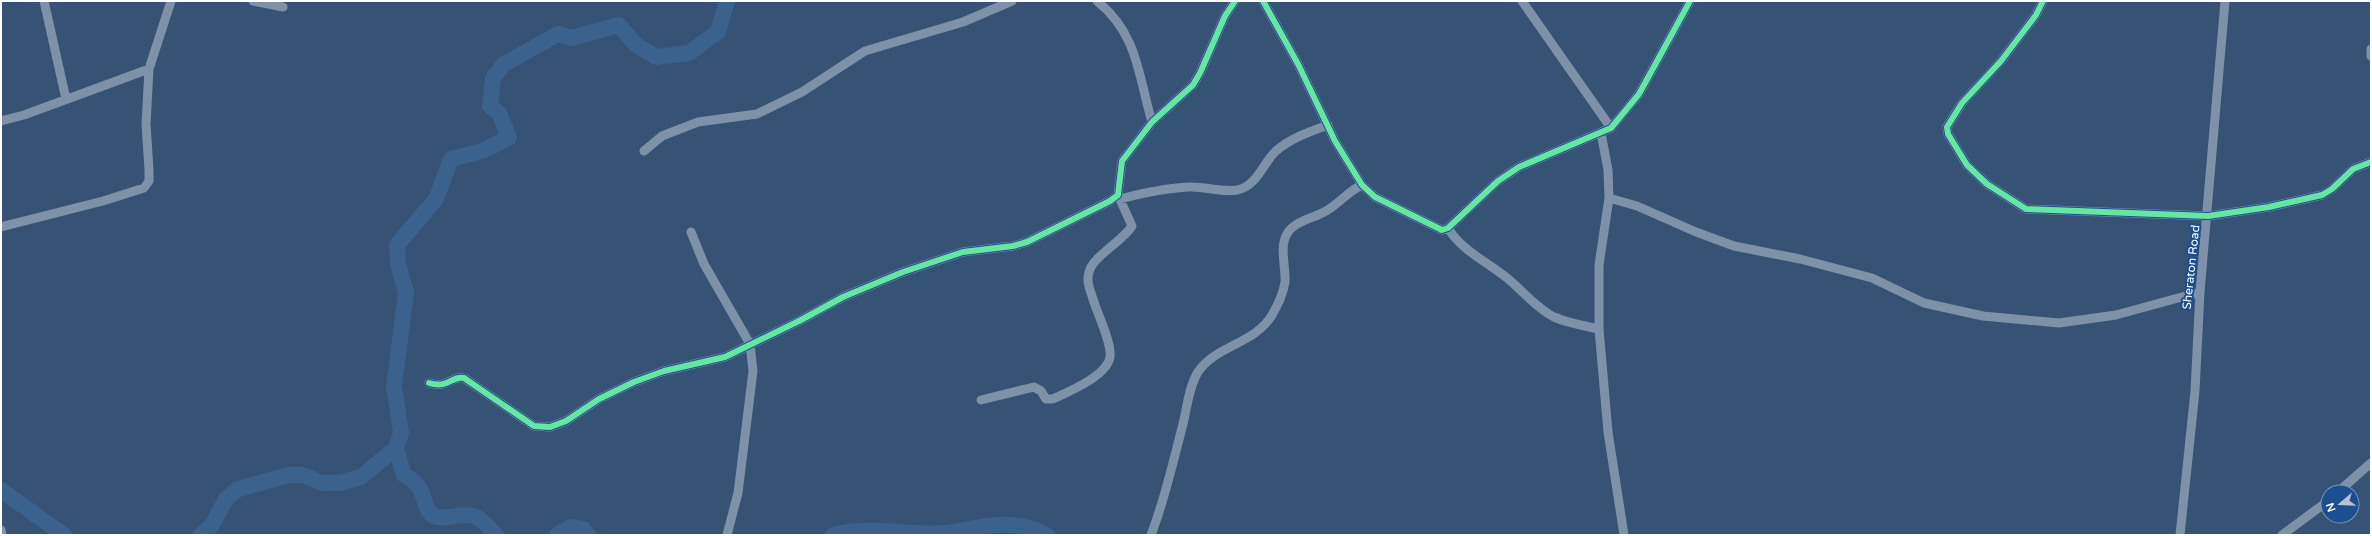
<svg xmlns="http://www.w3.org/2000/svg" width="2372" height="536" viewBox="0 0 2372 536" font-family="'Varela Round',sans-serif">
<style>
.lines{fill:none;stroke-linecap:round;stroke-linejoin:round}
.river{stroke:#3b618d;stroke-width:16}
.minor{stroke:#7d92a8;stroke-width:9}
.cycleway-casing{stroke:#1b4f8f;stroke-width:8}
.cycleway{stroke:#66e7a1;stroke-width:6}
.labels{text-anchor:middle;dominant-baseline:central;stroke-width:4;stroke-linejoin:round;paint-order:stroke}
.street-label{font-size:12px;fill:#fff;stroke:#1b4f8f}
</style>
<rect width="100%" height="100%" fill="#365274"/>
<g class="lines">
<path class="river" d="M396,448L404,475C430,487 420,509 434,516C439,518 443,518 449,517C475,512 479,516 496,535
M1,490L64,535
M201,535L212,525L226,499L238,489L289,475H303L322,483H340L361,477L396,448L401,433L394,386L406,293L398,264L397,245L436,199L451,159L482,151L509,138L499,113L490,106L493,78L504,64L558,34L571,38L619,25L636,45L656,57L689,53L718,32L727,1
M557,535L571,527L583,529L588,535
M833,535C868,525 911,536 947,533C969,530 989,523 1011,525C1023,526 1037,529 1047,535"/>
<path class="minor" d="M44,1L66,99
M253,1L283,7
M1097,1C1138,34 1138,75 1152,122
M1263,1L1298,64L1335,141L1362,185L1375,197L1442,230L1448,228L1498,181L1519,167L1611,128L1639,94L1690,1
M1522,1L1611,128
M2043,1L2036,15L2001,61L1962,103L1947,127L1948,134L1967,165L1987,184L2026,209L2208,216L2269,207L2322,195L2332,189L2353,169L2371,162
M2371,49V56
M1,121L24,115L149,69
M1601,133L1608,170L1609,198L1599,265V329L1608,432L1624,535
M644,151L662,136L698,122L757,114L802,92L865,51L963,22L1012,1
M1609,198L1637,206L1696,232L1734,246L1800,259L1872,278L1924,303L1983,316L2059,323L2116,315L2200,292
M1120,199C1143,193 1166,188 1189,187C1205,186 1226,194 1241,189C1258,183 1264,162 1276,151C1291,138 1309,132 1328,125
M1,227L103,201L144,188L149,181V170L146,124L149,69L171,1
M1448,228C1461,250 1487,262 1507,278C1522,290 1536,308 1554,317C1568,323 1584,326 1599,329
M691,232L704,264L750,344L753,371L738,493L727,535
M429,383C449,389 452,375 464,378L534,426L550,427L566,421L599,399L634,382L664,371L725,357L801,320L843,297L903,272L963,252L1013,246L1027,242L1110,201L1118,195L1122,161L1152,122L1193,85L1200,73L1225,16L1235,1
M981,400L1034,387L1041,391L1046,399H1053C1068,392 1107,376 1110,357C1112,343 1097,313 1093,299C1090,290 1086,281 1089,272C1093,256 1122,242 1132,226L1118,195
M2338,492L2371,463
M1,530L2,535
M1151,535C1165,499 1173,462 1183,424C1187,408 1189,386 1198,372C1216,345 1255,344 1272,315C1278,305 1283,294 1285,282C1286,267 1279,247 1287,234C1294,221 1314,218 1326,211C1339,204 1348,191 1362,185
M2180,535L2195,391L2200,292L2225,1
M2282,535L2328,501"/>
<defs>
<path id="cycleway" d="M1263,1L1298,64L1335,141L1362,185L1375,197L1442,230L1448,228L1498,181L1519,167L1611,128L1639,94L1690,1
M2043,1L2036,15L2001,61L1962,103L1947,127L1948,134L1967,165L1987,184L2026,209L2208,216L2269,207L2322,195L2332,189L2353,169L2371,162
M429,383C449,389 452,375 464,378L534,426L550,427L566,421L599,399L634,382L664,371L725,357L801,320L843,297L903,272L963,252L1013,246L1027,242L1110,201L1118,195L1122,161L1152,122L1193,85L1200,73L1225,16L1235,1"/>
</defs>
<use href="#cycleway" class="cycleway-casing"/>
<use href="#cycleway" class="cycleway"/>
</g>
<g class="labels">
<g class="street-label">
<text transform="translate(2191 267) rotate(-84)">Sheraton Road</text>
</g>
</g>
<rect width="2372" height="536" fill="none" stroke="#ffffff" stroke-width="4"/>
<g transform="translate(2340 504) rotate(251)"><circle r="19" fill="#1b4f8f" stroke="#7695bc"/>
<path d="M0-3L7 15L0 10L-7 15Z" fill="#b9c2ce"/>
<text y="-6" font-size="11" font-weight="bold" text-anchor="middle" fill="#ffffff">N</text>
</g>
</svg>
